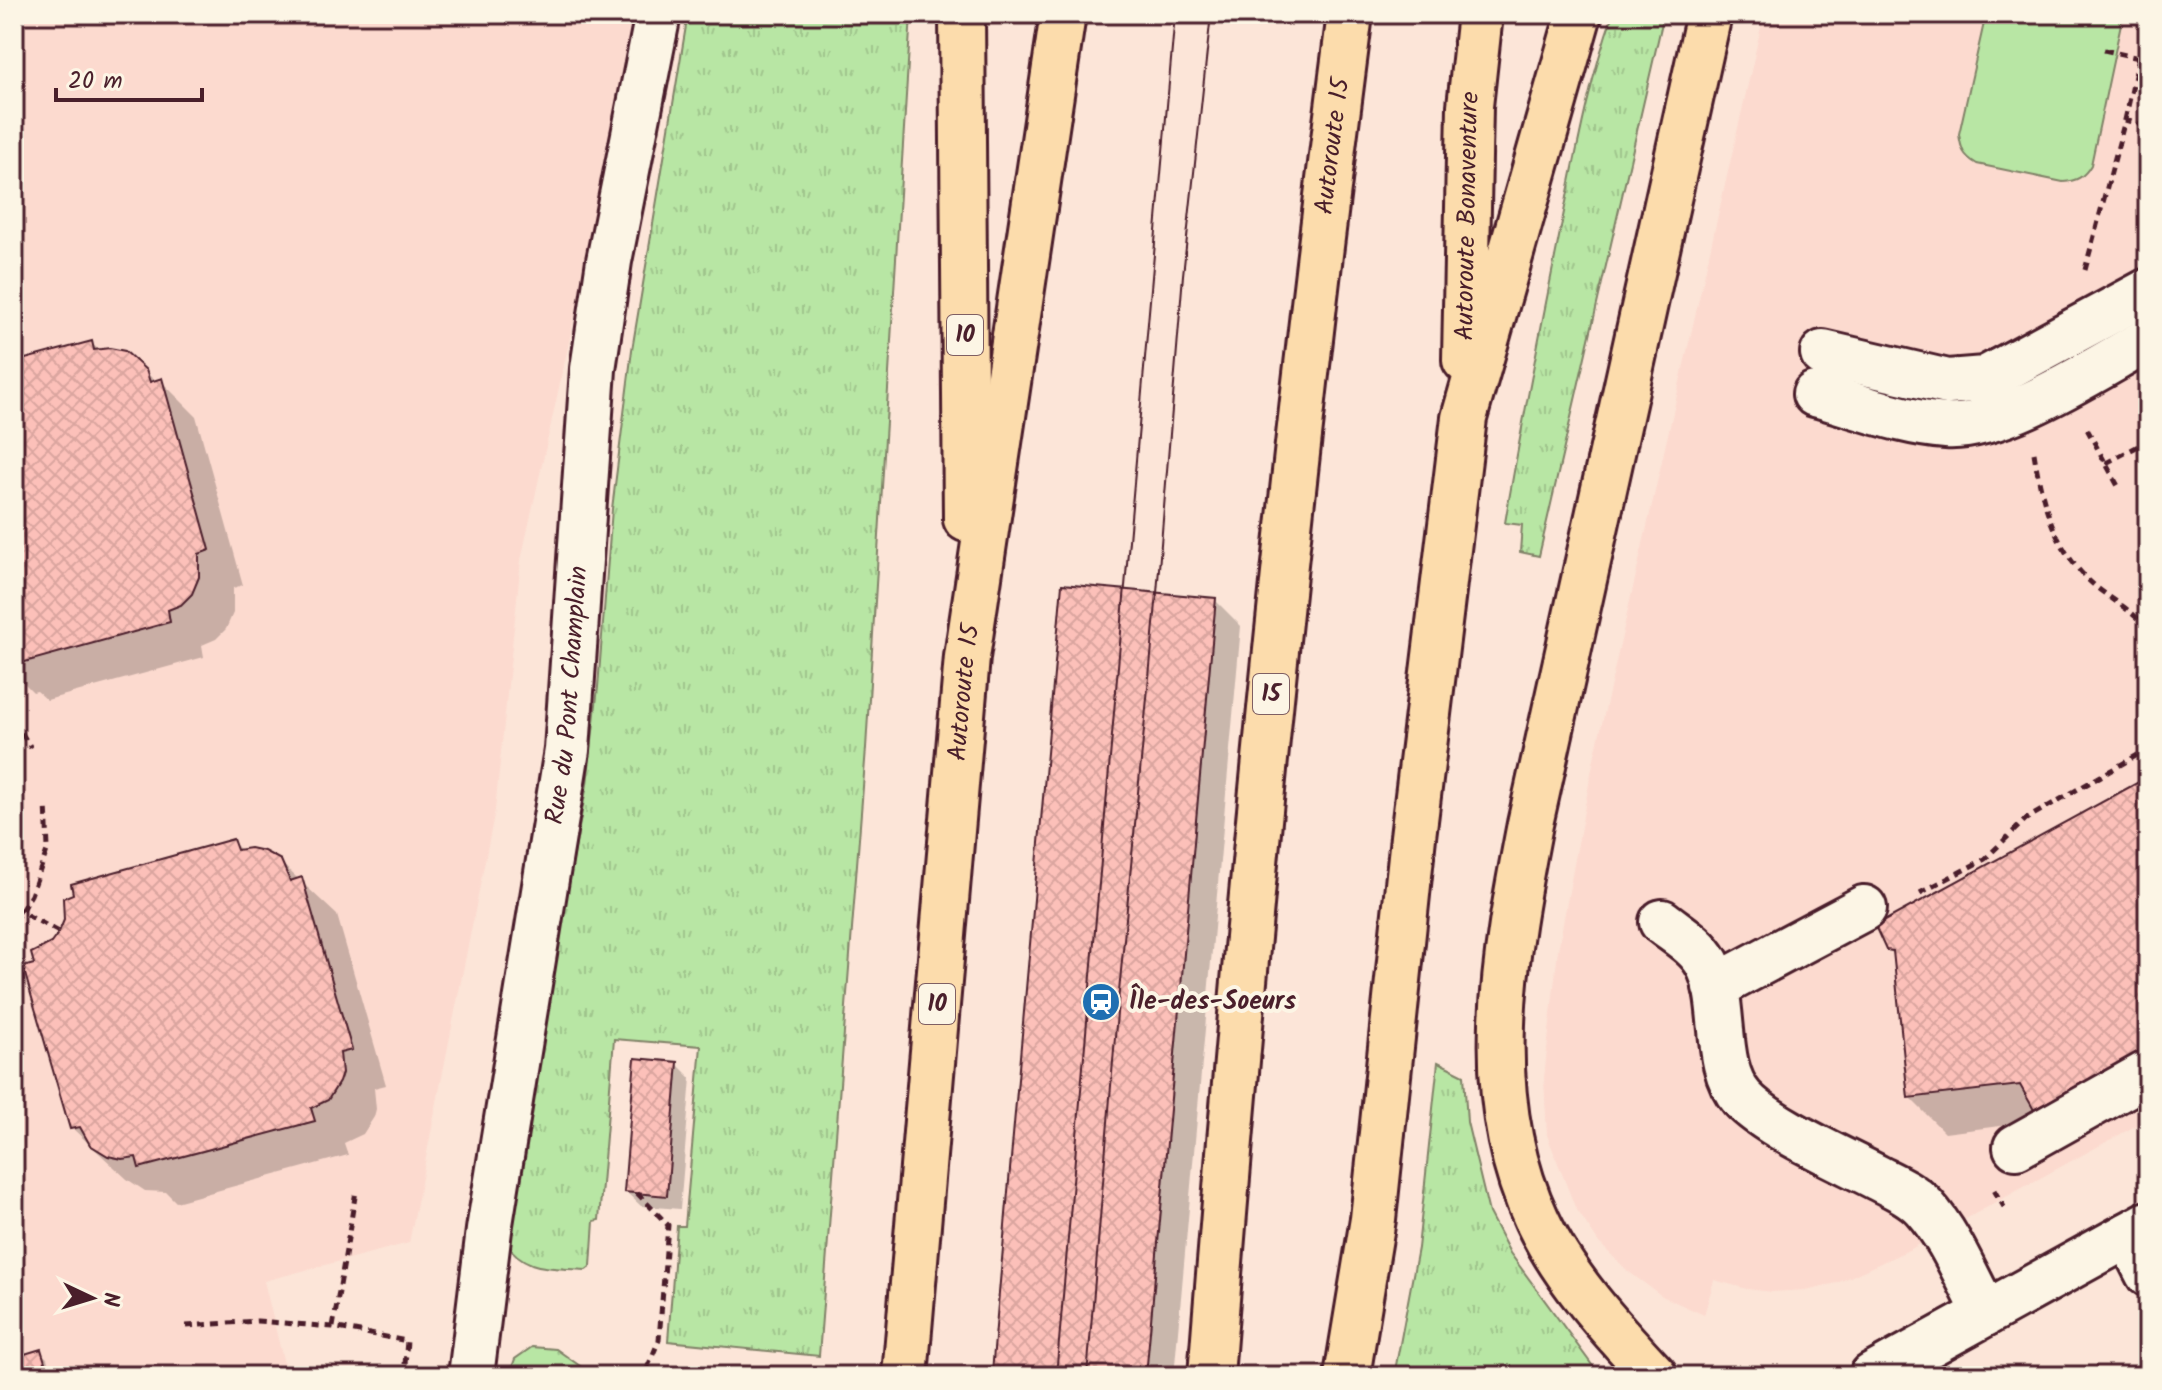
<svg xmlns="http://www.w3.org/2000/svg" width="2162" height="1390" viewBox="0 0 2162 1390" font-family="Kalam,sans-serif">
<style>
.built{fill:#fcdacf}
.grass{fill:url(#grass-tufts);stroke:#818268;stroke-width:2}
.park{fill:#b8e6a4;stroke:#818268;stroke-width:2}
.shadow{fill:#0003}
.building{fill:url(#building-cross-hatch);stroke:#4a1f2b;stroke-width:2}
.lines{fill:none;stroke-linecap:round;stroke-linejoin:round}
.minor-casing{stroke:#4a1f2b;stroke-width:50}
.highway-casing{stroke:#4a1f2b;stroke-width:50}
.path{stroke:#4a1f2b;stroke-width:5;stroke-dasharray:8 6;stroke-linecap:butt}
.minor{stroke:#fcf5e5;stroke-width:44}
.highway{stroke:#fcdcac;stroke-width:44}
.tram{stroke:#4a1f2b;stroke-width:2}
.labels{text-anchor:middle;dominant-baseline:central;stroke-width:8;stroke-linejoin:round;paint-order:stroke}
.shield{fill:#fcf5e5;stroke:#7f5f63;stroke-width:2}
.shield-label{font-size:24px;font-weight:bold;fill:#4a1f2b}
.street-label{font-size:26px;fill:#4a1f2b;stroke:#fcf5e5}
.poi-label{font-size:26px;font-weight:bold;fill:#4a1f2b;stroke:#fcf5e5;text-anchor:start}
</style>
<defs>
<pattern id="grass-tufts" width="24" height="20" patternUnits="userSpaceOnUse" patternTransform="scale(2)"><rect width="24" height="20" fill="#b8e6a4"/><path d="M3 7l-1-3M5 7V3M7 7l1-3M15 17l-1-3M17 17v-4M19 17l1-3" fill="none" stroke="#a0c58d"/></pattern>
<pattern id="building-cross-hatch" width="8" height="8" patternUnits="userSpaceOnUse" patternTransform="scale(2)"><rect width="8" height="8" fill="#fcc0b9"/><path d="M0 0l8 8M0 8l8-8" fill="none" stroke="#daa59f"/></pattern>
</defs>
<rect width="100%" height="100%" fill="#fce5d8"/>
<filter id="ink" filterUnits="userSpaceOnUse"><feTurbulence type="fractalNoise" baseFrequency=".0125" numOctaves="2"/><feDisplacementMap in="SourceGraphic" scale="16" xChannelSelector="R" yChannelSelector="G"/><feConvolveMatrix kernelMatrix="1 2 1 2 8 2 1 2 1" color-interpolation-filters="sRGB"/></filter>
<g filter="url(#ink)">
<path class="built" d="M14,14H634L584,274L521,560L495,810L409,1243L264,1281L287,1376H14Z
M1764,14H2148V1119L1911,1249L1837,1283L1805,1290L1772,1292L1747,1289L1714,1280L1704,1315L1662,1296L1629,1272L1599,1243L1575,1207L1547,1135L1544,1078L1558,950L1593,763Z"/>
<path class="grass" d="M688,14H911L866,748L819,1356L668,1341L677,1226H685L701,1046L614,1039L599,1220L594,1221L591,1266L586,1270C549,1267 526,1273 503,1240L587,784L598,687L612,509L632,350Z
M1613,14H1664L1539,556L1520,552L1522,525L1505,523C1522,422 1542,322 1562,222C1576,153 1589,81 1613,14Z
M1438,1062L1464,1075L1467,1122L1489,1213L1510,1253L1600,1376H1394L1418,1248Z
M532,1347L556,1349L594,1376H514L511,1370L515,1359Z"/>
<path class="park" d="M1986,14H2123L2091,165C2084,177 2077,181 2063,182L1977,164C1963,156 1961,149 1959,134Z"/>
<path class="shadow" d="M91,343L100,351L145,371L156,382L161,381L196,416L243,585L233,588V613L226,629L216,639L202,645L204,657L47,700L37,691L33,692L14,673V364Z
M2148,455V471L2141,458Z
M1215,600L1241,626L1174,1376H999L994,1371Z
M2148,780V1101L2070,1143L2047,1120L1945,1133L1910,1098L1895,956L1888,949Z
M232,841L242,851L280,862L337,915L386,1085L374,1088L376,1109L374,1117L363,1134L344,1143L348,1155L176,1202L166,1192L145,1191L127,1179L72,1128L37,965Z
M677,1064L691,1078L680,1209L641,1206L626,1192Z
M14,1341L19,1347L22,1357L40,1352L47,1358L52,1376H14Z"/>
<path class="building" d="M92,341L94,350L110,348L125,351L146,370L150,382L162,378L210,550L199,554V577L192,594L181,605L168,610L170,622L14,665V362Z
M1062,584L1216,598L1146,1376H1023L992,1372Z
M2148,777V1047L2034,1110L2020,1085L1908,1098L1893,951L1886,950L1875,926Z
M233,839L237,850L250,848L264,851L281,860L290,881L302,877L352,1050L340,1053L342,1073L339,1082L328,1100L311,1108L315,1121L139,1168L136,1157L122,1159L108,1156L90,1145L80,1127L70,1129L23,967L34,964L31,953L51,943L59,932L64,920L63,898L73,894L71,884Z
M635,1058L678,1062L667,1196L624,1192Z
M14,1341L18,1356L41,1349L48,1372L35,1376H14Z"/>
<g class="lines">
<defs>
<g id="minor">
<path d="M1823,353L1948,382L1985,379L2148,291"/>
<path d="M1815,394C1857,405 1902,423 1946,426C2004,430 2096,368 2148,340"/>
<path d="M1662,922C1677,934 1697,945 1707,963C1728,1001 1712,1064 1742,1098C1768,1127 1842,1159 1878,1178C1894,1186 1912,1194 1924,1207C1951,1237 1967,1279 1986,1313"/>
<path d="M1715,987L1864,908"/>
<path d="M2016,1147L2148,1073"/>
<path d="M2128,1235L2148,1274"/>
<path id="s1" d="M471,1376L489,1230L567,750L593,369L609,261L658,14"/>
<path d="M1872,1376L2148,1224"/>
</g>
<g id="highway">
<path d="M962,14L966,519"/>
<path id="s2" d="M1465,360L1470,106L1480,14"/>
<path id="s3" d="M905,1376L967,657L1063,14"/>
<path id="s4" d="M1211,1376C1246,921 1291,466 1350,14"/>
<path d="M1347,1376L1373,1219L1413,837L1464,418L1579,14"/>
<path d="M1655,1376C1612,1330 1564,1278 1537,1220C1478,1095 1505,954 1530,824L1709,14"/>
</g>
</defs>
<use href="#minor" class="minor-casing"/>
<use href="#highway" class="highway-casing"/>
<path class="path" d="M2104,50L2139,58
M2125,120L2148,17
M2085,270L2125,120L2148,127
M2087,429L2118,486
M2034,453C2042,503 2055,552 2095,586C2112,600 2135,612 2148,630
M2106,463L2148,441
M14,721L31,748
M1920,893L1985,859L2026,819L2148,749
M14,908L59,932
M14,922L31,895L48,848L46,804
M1994,1190L2004,1207
M637,1193L668,1225L659,1340L644,1376
M186,1326L257,1321L333,1327L407,1341L404,1376
M333,1327L356,1191"/>
<use href="#minor" class="minor"/>
<use href="#highway" class="highway"/>
<path class="tram" d="M1056,1376L1175,14
M1087,1376L1117,1013L1157,593L1183,275L1211,14"/>
</g>
</g>
<defs>
<symbol id="station-disc" viewBox="-11 -11 22 22"><circle r="9.5" fill="#1f6fb2" stroke="#fcf5e5"/><path d="M-3-6H3Q5-6 5-4V2Q5 4 3 4L4.5 6H3L1.5 4h-3L-3 6H-4.5L-3 4Q-5 4-5 2V-4Q-5-6-3-6ZM-3.5-4v3h7v-3ZM-3.5 1v1.5H-2V1ZM2 1v1.5H3.5V1Z" fill="#fff"/></symbol>
</defs>
<g fill-rule="evenodd">
<use href="#station-disc" x="1079" y="980" width="44" height="44"/>
</g>
<g class="labels">
<g class="shield">
<rect x="947" y="315" width="36" height="40" rx="6"/>
<rect x="1253" y="674" width="36" height="40" rx="6"/>
<rect x="919" y="984" width="36" height="40" rx="6"/>
</g>
<g class="shield-label">
<text x="965" y="335">10</text>
<text x="1271" y="694">15</text>
<text x="937" y="1004">10</text>
</g>
<g class="street-label">
<text stroke="none"><textPath href="#s4" startOffset="1236">Autoroute 15</textPath></text>
<text stroke="none"><textPath href="#s2" startOffset="144">Autoroute Bonaventure</textPath></text>
<text stroke="none"><textPath href="#s3" startOffset="686">Autoroute 15</textPath></text>
<text stroke="none"><textPath href="#s1" startOffset="688">Rue du Pont Champlain</textPath></text>
</g>
<g class="poi-label">
<text x="1129" y="1002">Île-des-Soeurs</text>
</g>
</g>
<rect width="2162" height="1390" fill="none" stroke="#fcf5e5" stroke-width="48"/>
<rect x="24" y="24" width="2114" height="1342" fill="none" stroke="#4a1f2b" stroke-width="3" filter="url(#ink)"/>
<g transform="translate(92 1298) rotate(94)" stroke="#fcf5e5" stroke-width="6" paint-order="stroke">
<path d="M0-6L14 30L0 20L-14 30Z" fill="#4a1f2b"/>
<text y="-12" font-size="22" font-weight="bold" text-anchor="middle" fill="#4a1f2b">N</text>
</g>
<path d="M56 88v12h146v-12" fill="none" stroke="#4a1f2b" stroke-width="4"/>
<text x="68" y="88" font-size="24" fill="#4a1f2b" stroke="#fcf5e5" stroke-width="6" paint-order="stroke">20 m</text>
</svg>
